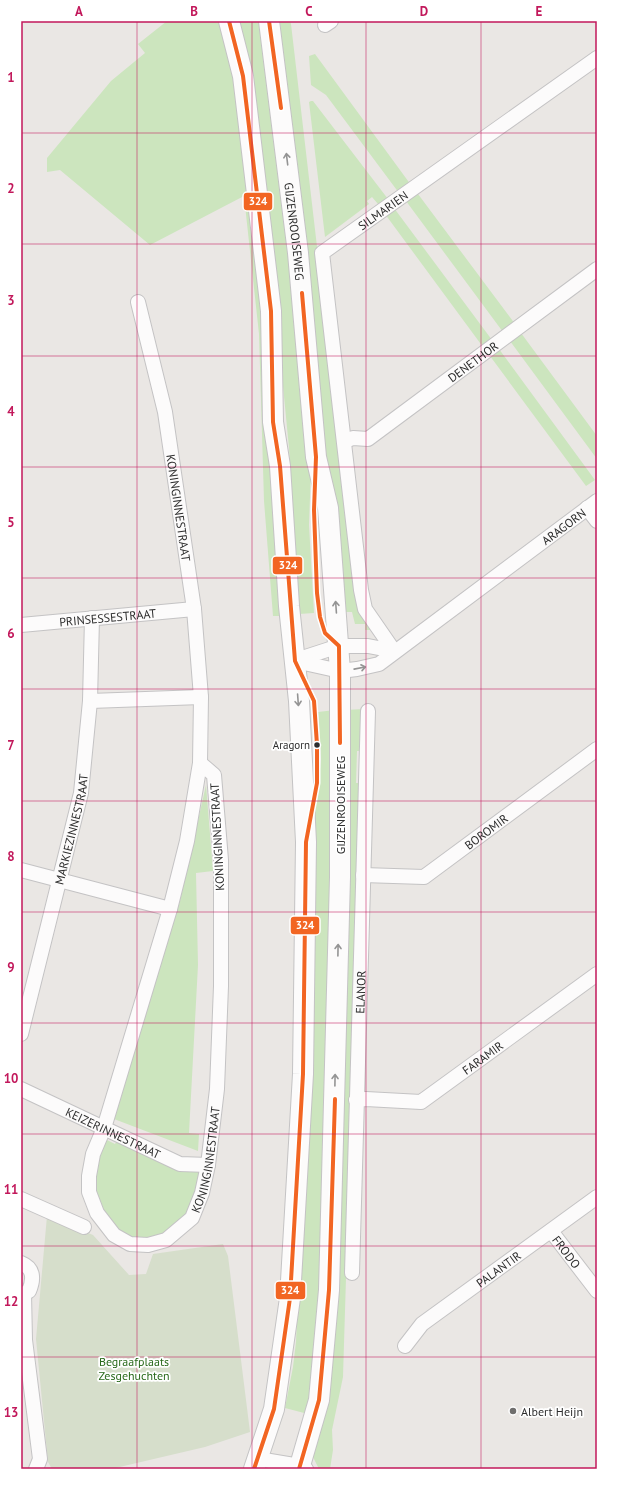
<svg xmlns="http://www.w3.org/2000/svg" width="618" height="1490" viewBox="0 0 618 1490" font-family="'PT Sans',sans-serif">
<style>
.green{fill:#cce5be}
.cemetery{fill:#d6decb}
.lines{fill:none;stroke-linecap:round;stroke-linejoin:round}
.minor-casing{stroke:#c4c3c4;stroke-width:16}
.secondary-casing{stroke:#c4c3c4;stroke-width:22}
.minor{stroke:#fcfbfb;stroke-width:14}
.secondary{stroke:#fcfbfb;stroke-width:20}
.bus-1-casing{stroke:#fff;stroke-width:7}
.bus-1{stroke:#f26522;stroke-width:4}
.oneway{stroke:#949494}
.grid{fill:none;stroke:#c2185b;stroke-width:1;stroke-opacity:0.55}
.bus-dot{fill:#2d2d2d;stroke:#fff;stroke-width:1.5}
.poi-dot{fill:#6f6e6d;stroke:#fff;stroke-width:1.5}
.labels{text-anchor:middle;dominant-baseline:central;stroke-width:3.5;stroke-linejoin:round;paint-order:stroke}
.bus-label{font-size:11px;fill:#2d2d2d;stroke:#fff;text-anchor:end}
.street-label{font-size:12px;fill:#2d2d2d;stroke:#fff}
.park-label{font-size:12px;fill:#2a6a1c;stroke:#fff}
.poi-label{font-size:12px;fill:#2d2d2d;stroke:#fff;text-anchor:start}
.line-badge{stroke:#fff;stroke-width:1.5}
.badge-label{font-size:11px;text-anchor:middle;font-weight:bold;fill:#fff}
.neatline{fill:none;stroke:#c2185b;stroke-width:1.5}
.grid-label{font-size:13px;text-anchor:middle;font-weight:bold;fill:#c2185b}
</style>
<rect width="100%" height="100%" fill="#eae7e4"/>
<path class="green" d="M167,21H224L236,65L267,322L268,429L280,616H273L264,501L259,334L244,196L150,245L60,170L47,172V158L111,81L145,53L138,44Z
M235,21H264L312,442L309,525L314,613L299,614L289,448L271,262Z
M280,21H290L291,24L359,606L374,630H365V624H355L352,612H341L287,129Z
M315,54L411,185L399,193L326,95L311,85L309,56Z
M311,101H313L388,199L378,204L372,197L367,201L369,204L325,237L309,102Z
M418,194L515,324L503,332L406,201Z
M394,208L492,340L483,347L385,214Z
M521,333L597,436V459L510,341Z
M499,349L595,480L586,486L490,356Z
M364,709L362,751H357L356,783H361L343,1377L332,1430L333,1450L330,1469H319L313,1457L345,710Z
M335,710L320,1331L308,1414L285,1408L293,1367L296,1342L305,1126L308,842L319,781L321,759L318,712Z
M206,785L213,871L196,873L198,965L189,1133L199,1134L198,1151L114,1119L180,901Z
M103,1138L115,1144L117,1141L202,1172C199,1182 195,1205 188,1212C166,1239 136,1252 110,1221C103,1214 95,1199 94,1189C93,1180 101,1149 103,1138Z"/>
<path class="cemetery" d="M47,1216L93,1235L129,1275L146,1274L153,1254L223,1244L228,1256L250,1432L205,1447L111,1469H52L48,1462L36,1339Z"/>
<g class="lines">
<defs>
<g id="minor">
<path d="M325,25L331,21"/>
<path id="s1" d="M138,302L165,412L194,609L201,697L200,763L187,841L170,909L104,1128L93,1154L89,1176V1192L97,1213L114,1235L130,1244L148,1245L166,1240L192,1218L202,1193L208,1165L217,1089L221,986V860L214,775L200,763"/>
<path id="s2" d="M345,441L353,438L368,439L597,269"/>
<path d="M587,508L597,521"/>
<path id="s3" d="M21,625L194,609"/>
<path id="s4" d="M394,651L365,609L361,590L322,253L597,58"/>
<path d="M296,660L339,646H368L394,651"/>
<path id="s5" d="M295,661L340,671L357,669L379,664L597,501"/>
<path d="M90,701L201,697"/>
<path d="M21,870L170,909"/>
<path id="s6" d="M363,875L424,877L597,749"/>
<path id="s7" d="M21,1034L81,793L90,701L92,618"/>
<path id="s8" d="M21,1089L180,1164L208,1165"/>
<path id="s9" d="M356,1100L366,1099L421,1102L597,974"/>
<path d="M21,1199L84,1227"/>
<path id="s10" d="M551,1231L597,1291"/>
<path d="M21,1263C34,1268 34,1279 29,1291L21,1295"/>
<path id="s11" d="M352,1273L368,711"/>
<path d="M24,1294L25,1340L40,1459L36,1469"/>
<path id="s12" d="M405,1346L422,1324L597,1197"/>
<path d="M258,1459L300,1466L306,1469"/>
</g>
<g id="secondary">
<path d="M229,21L243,76L271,311L273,422L280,466L289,606L299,701L306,842L303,1074L290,1298L274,1409L254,1469"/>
<path id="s13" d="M269,21L298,253L316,457L328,508L340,671V877L329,1290L319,1400L299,1469"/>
</g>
</defs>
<use href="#minor" class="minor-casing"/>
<use href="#secondary" class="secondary-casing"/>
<use href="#minor" class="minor"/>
<use href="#secondary" class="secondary"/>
<defs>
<path id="bus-1" d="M229,21L243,76L271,311L273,422L280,466L295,661L314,701L317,745V783L306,842L303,1074L290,1298L274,1409L254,1469
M269,21L281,108
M302,293L316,457L314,510L317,593L320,617L325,633L339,646L340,743
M299,1469L319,1400L329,1290L335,1099"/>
</defs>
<use href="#bus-1" class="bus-1-casing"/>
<use href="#bus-1" class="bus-1"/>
</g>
<defs><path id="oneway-shaft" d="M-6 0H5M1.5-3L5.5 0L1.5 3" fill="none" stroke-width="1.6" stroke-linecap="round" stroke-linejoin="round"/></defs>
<g class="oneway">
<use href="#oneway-shaft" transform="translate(287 159) rotate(-97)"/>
<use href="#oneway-shaft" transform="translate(336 607) rotate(-94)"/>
<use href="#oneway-shaft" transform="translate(360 668) rotate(-11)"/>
<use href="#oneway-shaft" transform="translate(298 700) rotate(86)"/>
<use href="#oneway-shaft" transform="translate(338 950) rotate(-89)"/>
<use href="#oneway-shaft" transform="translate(335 1080) rotate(-89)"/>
</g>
<path class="grid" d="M137,21V1469M252,21V1469M366,21V1469M481,21V1469M21,133H597M21,244H597M21,356H597M21,467H597M21,578H597M21,689H597M21,801H597M21,912H597M21,1023H597M21,1134H597M21,1246H597M21,1357H597"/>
<circle class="bus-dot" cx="317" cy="745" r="3.5"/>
<circle class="poi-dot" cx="513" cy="1411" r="4"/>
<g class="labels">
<g class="bus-label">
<text x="310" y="745">Aragorn</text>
</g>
<g class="street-label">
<text stroke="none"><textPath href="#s4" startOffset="484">SILMARIEN</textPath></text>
<text stroke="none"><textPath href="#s13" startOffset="212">GIJZENROOISEWEG</textPath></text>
<text stroke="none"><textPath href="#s2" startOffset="154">DENETHOR</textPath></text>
<text stroke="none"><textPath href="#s1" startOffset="210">KONINGINNESTRAAT</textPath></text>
<text stroke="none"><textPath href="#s5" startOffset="316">ARAGORN</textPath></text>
<text stroke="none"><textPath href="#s3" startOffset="87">PRINSESSESTRAAT</textPath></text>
<text transform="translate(340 805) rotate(-90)">GIJZENROOISEWEG</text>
<text stroke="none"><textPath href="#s7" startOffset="211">MARKIEZINNESTRAAT</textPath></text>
<text stroke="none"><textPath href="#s6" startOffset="138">BOROMIR</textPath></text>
<text transform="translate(217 837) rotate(-93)">KONINGINNESTRAAT</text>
<text stroke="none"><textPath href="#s11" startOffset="281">ELANOR</textPath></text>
<text stroke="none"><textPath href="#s9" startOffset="141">FARAMIR</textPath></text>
<text stroke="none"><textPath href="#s8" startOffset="102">KEIZERINNESTRAAT</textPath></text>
<text stroke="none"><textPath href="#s1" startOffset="1111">KONINGINNESTRAAT</textPath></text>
<text stroke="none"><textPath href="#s10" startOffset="26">FRODO</textPath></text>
<text stroke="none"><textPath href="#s12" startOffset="122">PALANTIR</textPath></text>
</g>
<g class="park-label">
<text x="134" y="1361">Begraafplaats<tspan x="134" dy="14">Zesgehuchten</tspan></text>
</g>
<g class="poi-label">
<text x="521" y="1411">Albert Heijn</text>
</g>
</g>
<g class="line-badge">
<rect x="243" y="192" width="30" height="19" rx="4" fill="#f26522"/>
<rect x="272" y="556" width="31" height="19" rx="4" fill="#f26522"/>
<rect x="290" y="916" width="30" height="19" rx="4" fill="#f26522"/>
<rect x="275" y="1281" width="31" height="19" rx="4" fill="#f26522"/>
</g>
<g class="badge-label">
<text x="258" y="205">324</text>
<text x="288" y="569">324</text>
<text x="305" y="929">324</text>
<text x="290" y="1294">324</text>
</g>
<rect width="618" height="1490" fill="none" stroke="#ffffff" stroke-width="44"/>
<rect x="22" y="22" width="574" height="1446" class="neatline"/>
<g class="grid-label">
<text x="79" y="16">A</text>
<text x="194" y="16">B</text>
<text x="309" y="16">C</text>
<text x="424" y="16">D</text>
<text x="539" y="16">E</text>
<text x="11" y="82">1</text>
<text x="11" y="193">2</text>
<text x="11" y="305">3</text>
<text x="11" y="416">4</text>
<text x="11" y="527">5</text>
<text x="11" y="638">6</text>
<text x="11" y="750">7</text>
<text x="11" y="861">8</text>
<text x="11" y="972">9</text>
<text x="11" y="1083">10</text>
<text x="11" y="1194">11</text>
<text x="11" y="1306">12</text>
<text x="11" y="1417">13</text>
</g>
</svg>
